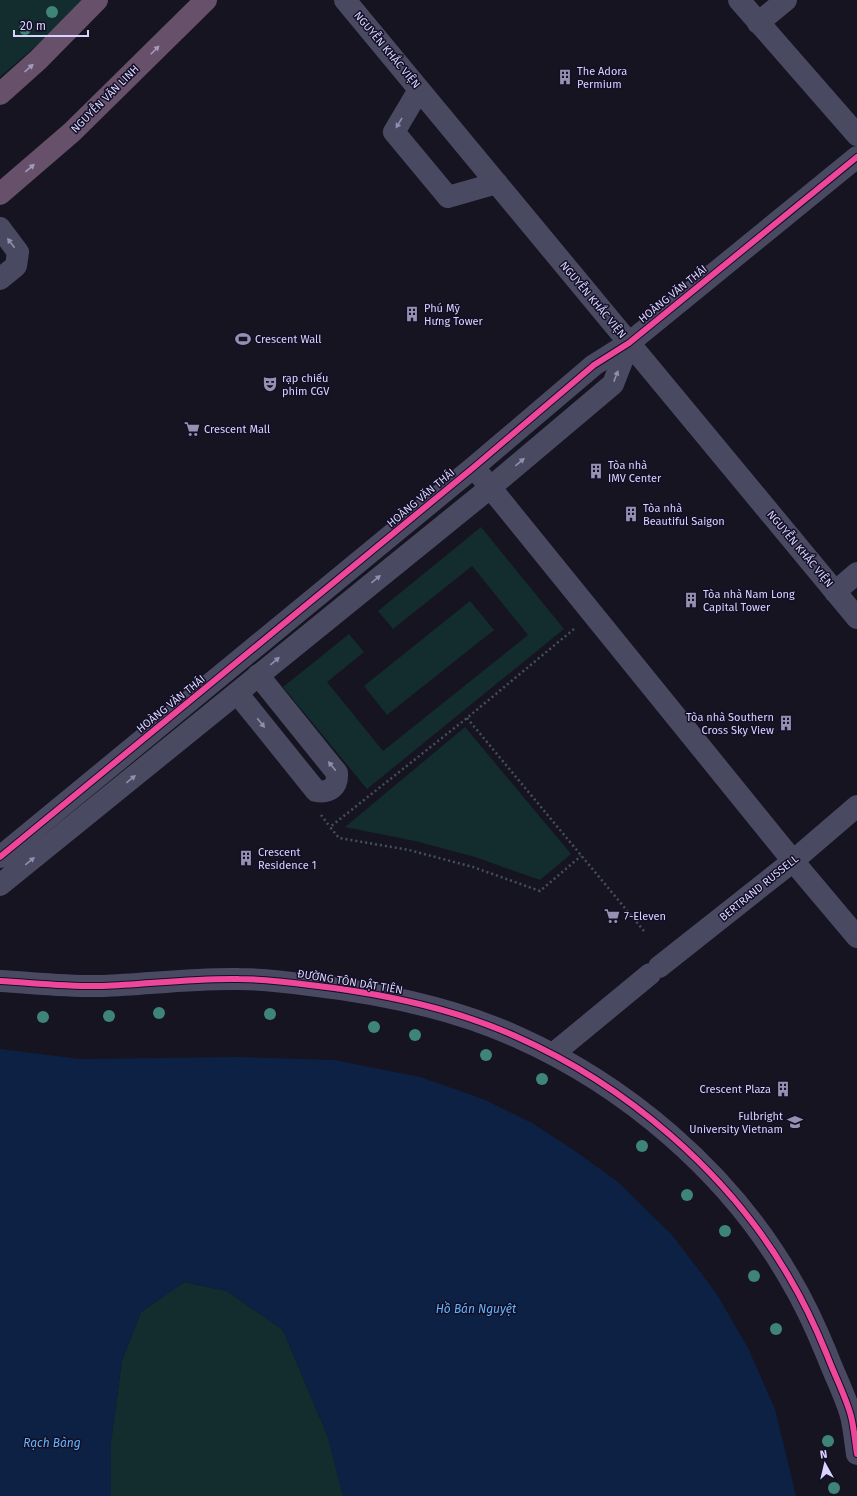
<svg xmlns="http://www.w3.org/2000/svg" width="857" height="1496" viewBox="0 0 857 1496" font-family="'Fira Sans',sans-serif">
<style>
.green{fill:#132c2d}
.water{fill:#0d2144}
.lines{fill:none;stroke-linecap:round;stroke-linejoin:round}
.path{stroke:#44505f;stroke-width:2.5;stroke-dasharray:2 3;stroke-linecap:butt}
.minor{stroke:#4a4962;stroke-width:22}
.highway{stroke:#67516a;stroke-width:22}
.cycleway-casing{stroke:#130f26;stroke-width:8}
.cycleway{stroke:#ed469a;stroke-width:6}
.tree{fill:#3e8478}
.oneway{fill:#a699bc}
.oneway2{fill:#928eb0}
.labels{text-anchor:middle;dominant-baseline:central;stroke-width:3;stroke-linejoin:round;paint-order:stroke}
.street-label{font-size:11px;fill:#d9d4ff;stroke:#130f26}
.poi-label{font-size:11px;fill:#d9d4ff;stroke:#130f26;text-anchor:start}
.water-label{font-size:12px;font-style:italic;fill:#62b6ff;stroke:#130f26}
</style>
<rect width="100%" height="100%" fill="#161421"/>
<path class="green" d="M0,0H85L52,32L0,77Z
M481,527L564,629L367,789L283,687L349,634L364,652L327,682L383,751L528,635L472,566L393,629L378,611Z
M470,601L494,630L387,715L364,686Z
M465,727L571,854L540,880L475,857L415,841L345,827Z
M184,1282L227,1291L283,1330L328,1437L343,1496H111V1442L122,1360L141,1312Z"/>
<path class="water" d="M0,1049L80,1059L240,1057L334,1060L420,1077L483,1099L532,1123L575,1151L618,1182L673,1236L716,1293L748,1348L775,1409L796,1496H343L328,1437L283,1330L227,1291L185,1282L141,1312L122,1360L111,1442V1496H0Z"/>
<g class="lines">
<path class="path" d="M574,629L467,718L330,827L339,838L409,850L473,867L540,891L581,856
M467,718L644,931
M321,815L330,827"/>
<path class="minor" d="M345,0L857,618
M739,0L857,135
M758,23L786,0
M419,90L394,132L448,197L497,183
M0,228L18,252L16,266L0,279
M481,476L793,861L857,937
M835,592L857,573
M237,693L316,791C329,793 338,788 337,773L258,675
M0,857L474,467L594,365L629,343L857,157
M0,885L491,487L613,384L629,343
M659,967L793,861L857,806
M0,981C34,983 69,987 103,986C149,984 194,978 239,979C263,979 287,982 310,985C380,993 450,1007 515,1036C626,1085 728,1172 789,1277C804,1302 816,1328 827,1355C834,1374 846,1397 851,1416C854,1428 855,1441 857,1454
M553,1054L650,974"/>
<path class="highway" d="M0,94L38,60L97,0
M0,194L72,132L206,0"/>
<defs>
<path id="cycleway" d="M0,857L474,467L594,365L629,343L857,157
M0,981C34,983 69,987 103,986C149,984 194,978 239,979C263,979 287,982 310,985C380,993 450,1007 515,1036C626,1085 728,1172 789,1277C804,1302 816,1328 827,1355C834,1374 846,1397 851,1416C854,1428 855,1441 857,1454"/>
</defs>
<use href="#cycleway" class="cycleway-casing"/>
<use href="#cycleway" class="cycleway"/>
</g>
<g class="tree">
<circle cx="52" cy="12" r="6"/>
<circle cx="25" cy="29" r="6"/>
<circle cx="159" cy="1013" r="6"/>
<circle cx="270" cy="1014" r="6"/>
<circle cx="109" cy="1016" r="6"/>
<circle cx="43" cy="1017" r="6"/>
<circle cx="374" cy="1027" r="6"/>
<circle cx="415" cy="1035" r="6"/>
<circle cx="486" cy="1055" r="6"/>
<circle cx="542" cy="1079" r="6"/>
<circle cx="642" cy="1146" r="6"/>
<circle cx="687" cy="1195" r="6"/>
<circle cx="725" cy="1231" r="6"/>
<circle cx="754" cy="1276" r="6"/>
<circle cx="776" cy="1329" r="6"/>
<circle cx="828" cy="1441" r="6"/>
<circle cx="834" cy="1488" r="6"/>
</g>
<defs><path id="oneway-solid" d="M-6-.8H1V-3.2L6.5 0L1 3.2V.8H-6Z"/></defs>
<g class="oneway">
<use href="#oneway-solid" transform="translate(155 50) rotate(-45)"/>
<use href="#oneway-solid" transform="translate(29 68) rotate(-42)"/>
<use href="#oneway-solid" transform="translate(30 168) rotate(-40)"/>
</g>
<g class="oneway2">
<use href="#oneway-solid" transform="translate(399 123) rotate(121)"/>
<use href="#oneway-solid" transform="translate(11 243) rotate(-127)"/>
<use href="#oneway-solid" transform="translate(616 376) rotate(-69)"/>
<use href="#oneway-solid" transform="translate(520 462) rotate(-40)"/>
<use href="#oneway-solid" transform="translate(376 579) rotate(-39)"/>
<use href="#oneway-solid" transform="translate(275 661) rotate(-40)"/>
<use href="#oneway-solid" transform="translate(261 723) rotate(51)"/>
<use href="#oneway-solid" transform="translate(332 766) rotate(-129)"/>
<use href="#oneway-solid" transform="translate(131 779) rotate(-39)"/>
<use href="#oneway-solid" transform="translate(30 861) rotate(-39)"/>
</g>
<defs>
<symbol id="building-bare" viewBox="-9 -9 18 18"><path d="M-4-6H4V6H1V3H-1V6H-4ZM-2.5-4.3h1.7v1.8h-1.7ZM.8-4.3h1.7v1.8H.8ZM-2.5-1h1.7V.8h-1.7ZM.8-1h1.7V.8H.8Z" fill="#9591b1" stroke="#130f26" stroke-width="2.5" paint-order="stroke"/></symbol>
<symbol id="stadium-bare" viewBox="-9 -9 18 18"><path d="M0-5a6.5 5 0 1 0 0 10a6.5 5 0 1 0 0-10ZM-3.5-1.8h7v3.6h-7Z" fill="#9591b1" stroke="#130f26" stroke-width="2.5" paint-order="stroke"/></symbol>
<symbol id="theatre-bare" viewBox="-9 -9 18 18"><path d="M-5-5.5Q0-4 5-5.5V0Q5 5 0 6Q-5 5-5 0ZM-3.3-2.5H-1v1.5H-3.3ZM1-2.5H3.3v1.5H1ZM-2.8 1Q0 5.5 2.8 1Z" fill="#9591b1" stroke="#130f26" stroke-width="2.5" paint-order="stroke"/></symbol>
<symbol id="supermarket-bare" viewBox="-9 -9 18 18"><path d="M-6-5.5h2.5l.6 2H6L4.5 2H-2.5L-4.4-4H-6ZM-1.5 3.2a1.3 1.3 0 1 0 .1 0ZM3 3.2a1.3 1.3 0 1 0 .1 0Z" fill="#9591b1" stroke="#130f26" stroke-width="2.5" paint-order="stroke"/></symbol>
<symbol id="school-bare" viewBox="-9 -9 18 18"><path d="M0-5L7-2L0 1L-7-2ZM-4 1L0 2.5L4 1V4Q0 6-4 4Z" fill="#9591b1" stroke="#130f26" stroke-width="2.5" paint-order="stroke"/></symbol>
</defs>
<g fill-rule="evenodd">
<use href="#building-bare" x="554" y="66" width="22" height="22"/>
<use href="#building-bare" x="401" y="303" width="22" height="22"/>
<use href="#stadium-bare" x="232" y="328" width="22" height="22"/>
<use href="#theatre-bare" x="259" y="373" width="22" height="22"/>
<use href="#supermarket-bare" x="181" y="418" width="22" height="22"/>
<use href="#building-bare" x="585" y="460" width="22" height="22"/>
<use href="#building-bare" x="620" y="503" width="22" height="22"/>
<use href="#building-bare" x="680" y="589" width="22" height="22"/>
<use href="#building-bare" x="775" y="712" width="22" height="22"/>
<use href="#building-bare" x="235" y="847" width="22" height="22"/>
<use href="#supermarket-bare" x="601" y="905" width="22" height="22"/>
<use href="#building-bare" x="772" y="1078" width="22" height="22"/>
<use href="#school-bare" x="784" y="1111" width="22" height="22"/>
</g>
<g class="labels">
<g class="street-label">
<text transform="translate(387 50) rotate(50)">NGUYỄN KHẮC VIỆN</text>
<text transform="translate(105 99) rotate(-45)">NGUYỄN VĂN LINH</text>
<text transform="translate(673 294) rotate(-39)">HOÀNG VĂN THÁI</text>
<text transform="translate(593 300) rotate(50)">NGUYỄN KHẮC VIỆN</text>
<text transform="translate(421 498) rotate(-40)">HOÀNG VĂN THÁI</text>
<text transform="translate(800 549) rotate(50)">NGUYỄN KHẮC VIỆN</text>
<text transform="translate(171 704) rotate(-39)">HOÀNG VĂN THÁI</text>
<text transform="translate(759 888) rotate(-39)">BERTRAND RUSSELL</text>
<text transform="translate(350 982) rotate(9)">ĐƯỜNG TÔN DẬT TIÊN</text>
</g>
<g class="poi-label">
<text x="577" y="71">The Adora<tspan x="577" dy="13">Permium</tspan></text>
<text x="424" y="308">Phú Mỹ<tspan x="424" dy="13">Hưng Tower</tspan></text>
<text x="255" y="339">Crescent Wall</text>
<text x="282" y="378">rạp chiếu<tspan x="282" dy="13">phim CGV</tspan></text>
<text x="204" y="429">Crescent Mall</text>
<text x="608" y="465">Tòa nhà<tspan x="608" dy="13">IMV Center</tspan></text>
<text x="643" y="508">Tòa nhà<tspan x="643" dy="13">Beautiful Saigon</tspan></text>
<text x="703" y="594">Tòa nhà Nam Long<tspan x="703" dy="13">Capital Tower</tspan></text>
<text x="774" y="717" text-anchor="end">Tòa nhà Southern<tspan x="774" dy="13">Cross Sky View</tspan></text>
<text x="258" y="852">Crescent<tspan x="258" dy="13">Residence 1</tspan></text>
<text x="624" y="916">7-Eleven</text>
<text x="771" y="1089" text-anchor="end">Crescent Plaza</text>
<text x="783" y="1116" text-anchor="end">Fulbright<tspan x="783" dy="13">University Vietnam</tspan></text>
</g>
<g class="water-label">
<text x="476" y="1309">Hồ Bán Nguyệt</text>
<text x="52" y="1443">Rạch Bàng</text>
</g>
</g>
<g transform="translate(825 1464) rotate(352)" stroke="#130f26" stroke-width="3" paint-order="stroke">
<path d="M0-3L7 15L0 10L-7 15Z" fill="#d9d4ff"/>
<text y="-6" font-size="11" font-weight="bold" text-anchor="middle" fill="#d9d4ff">N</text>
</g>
<path d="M14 30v6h74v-6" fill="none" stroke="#d9d4ff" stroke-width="2"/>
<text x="20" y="30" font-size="12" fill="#d9d4ff" stroke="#130f26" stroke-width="3" paint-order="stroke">20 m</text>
</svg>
